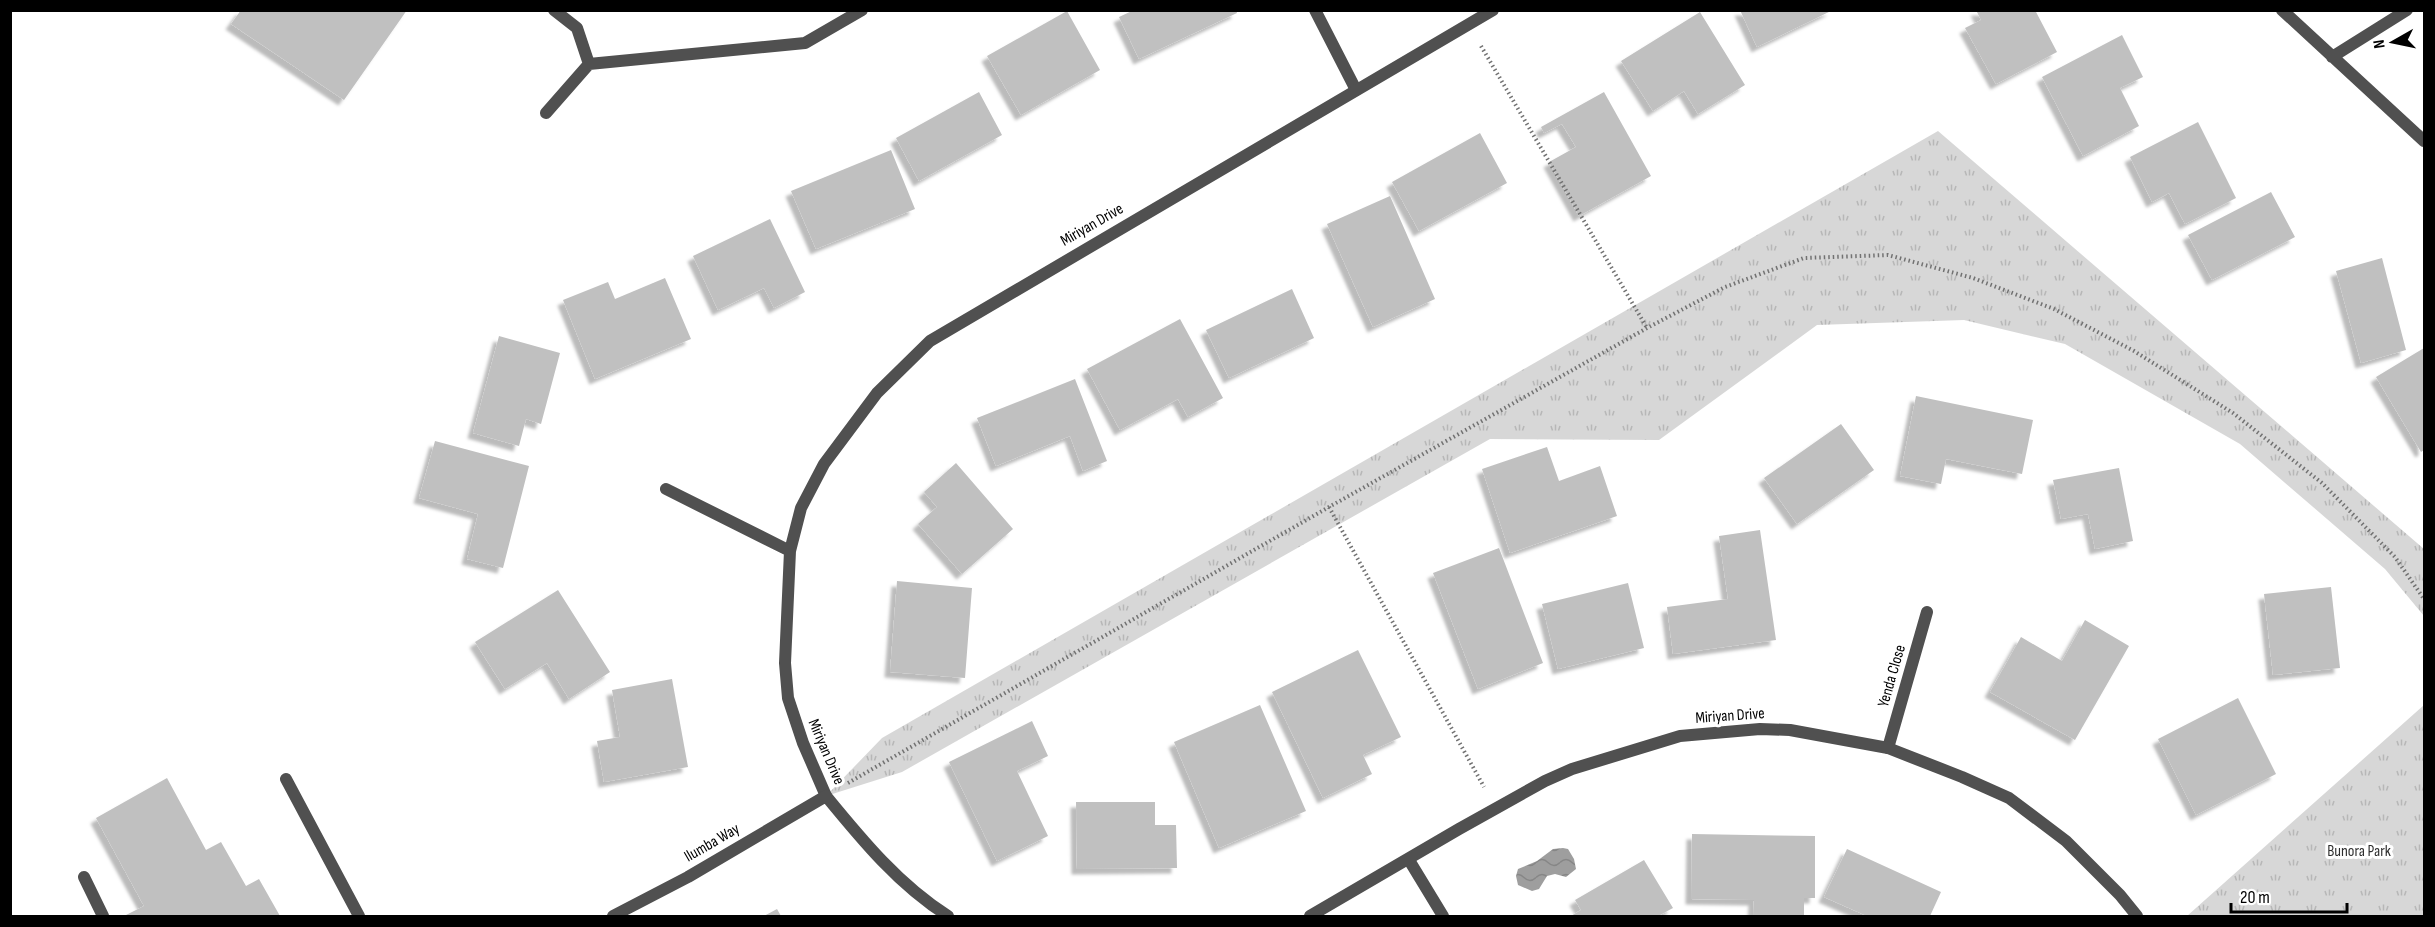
<svg xmlns="http://www.w3.org/2000/svg" width="2435" height="927" viewBox="0 0 2435 927" font-family="'Sofia Sans Condensed',sans-serif">
<style>
.park{fill:url(#park-tufts)}
.water{fill:url(#water-waves)}
.building{fill:#c0c0c0;filter:url(#shadow)}
.lines{fill:none;stroke-linecap:round;stroke-linejoin:round}
.path{stroke:#727272;stroke-width:4;stroke-dasharray:1.5 3;stroke-linecap:butt}
.service{stroke:#505050;stroke-width:12}
.minor{stroke:#505050;stroke-width:12}
.tertiary{stroke:#505050;stroke-width:12}
.labels{text-anchor:middle;dominant-baseline:central;stroke-width:6;stroke-linejoin:round;paint-order:stroke}
.street-label{font-size:16px;fill:#000;stroke:#fff}
.park-label{font-size:16px;fill:#2e2e2e;stroke:#fff}
</style>
<defs>
<pattern id="park-tufts" width="24" height="20" patternUnits="userSpaceOnUse" patternTransform="scale(1.5)"><rect width="24" height="20" fill="#d7d7d7"/><path d="M3 7l-1-3M5 7V3M7 7l1-3M15 17l-1-3M17 17v-4M19 17l1-3" fill="none" stroke="#b7b7b7"/></pattern>
<pattern id="water-waves" width="16" height="10" patternUnits="userSpaceOnUse" patternTransform="scale(1.5)"><rect width="16" height="10" fill="#9e9e9e"/><path d="M0 5q4-4 8 0t8 0" fill="none" stroke="#868686"/></pattern>
<filter id="shadow"><feDropShadow dx="-5.5" dy="5.5" stdDeviation="1.5" flood-color="#0004"/></filter>
</defs>
<rect width="100%" height="100%" fill="#fff"/>
<path class="park" d="M1938,131L2424,549V616L2385,569L2240,444L2065,344L1964,320L1817,325L1659,440L1490,439L902,772L826,796L882,738Z
M2424,705V916H2187Z"/>
<path class="water" d="M1563,848L1568,849L1574,859L1576,869L1566,877L1555,874L1547,876L1539,889L1532,891L1518,885L1516,876L1518,869L1537,861L1553,849Z"/>
<path class="building" d="M241,10H407L344,100L231,24Z
M1134,10H1236L1237,13L1139,59L1119,17Z
M1740,10H1833L1757,47Z
M1976,10H2035L2057,52L1996,84L1965,28L1981,20Z
M1067,11L1100,70L1021,115L987,56Z
M1700,12L1745,85L1698,114L1684,91L1653,111L1621,61Z
M2122,35L2143,77L2120,88L2139,126L2083,156L2042,77Z
M979,92L1002,135L919,181L896,138Z
M1604,92L1651,176L1579,216L1549,162L1576,147L1562,124L1544,133L1541,127Z
M2198,122L2236,198L2185,224L2169,193L2152,202L2130,157Z
M1480,133L1507,183L1419,231L1392,182Z
M891,150L915,209L816,249L791,191Z
M2271,192L2295,237L2212,280L2188,235Z
M1390,196L1435,299L1373,327L1327,224Z
M770,219L805,292L774,308L764,288L718,310L693,256Z
M2382,258L2406,350L2361,363L2336,271Z
M665,278L691,339L595,379L563,300L608,282L615,299Z
M1292,289L1314,338L1229,378L1206,330Z
M1180,319L1223,398L1188,417L1178,399L1120,430L1087,369Z
M499,336L560,353L541,424L526,419L519,446L473,433Z
M2424,348V450L2421,452L2376,377Z
M1075,379L1107,461L1083,471L1070,436L996,466L977,418Z
M1916,396L2033,420L2022,474L1946,459L1941,484L1900,476Z
M1841,424L1874,470L1797,524L1764,478Z
M435,441L529,466L503,568L467,559L478,514L419,498Z
M1547,447L1559,481L1600,466L1617,516L1510,553L1482,469Z
M956,463L1013,529L962,574L918,524L937,507L924,492Z
M2119,468L2133,541L2095,549L2088,514L2061,519L2053,480Z
M1760,530L1776,640L1673,654L1667,607L1728,599L1719,536Z
M1499,548L1543,663L1478,689L1433,573Z
M897,581L972,588L965,678L890,672Z
M1628,583L1644,648L1558,669L1542,604Z
M2331,587L2340,668L2273,675L2264,594Z
M558,590L610,672L569,699L547,663L505,689L475,642Z
M2085,620L2129,646L2075,740L1990,692L2021,637L2062,661Z
M1358,650L1401,737L1363,755L1372,774L1323,798L1272,692Z
M672,679L688,767L604,782L597,741L620,737L612,690Z
M2238,698L2276,774L2196,815L2158,739Z
M1260,705L1306,811L1219,848L1174,742Z
M1032,721L1048,756L1017,771L1048,836L997,861L949,762Z
M167,778L206,850L221,842L246,886L259,879L280,916H124L144,906L96,818Z
M1076,802H1155V825H1176L1177,868L1077,869Z
M1692,834L1815,836V898H1804V916H1753L1754,900L1691,899Z
M1847,849L1941,892L1930,916H1867L1824,897Z
M1644,860L1673,908L1658,916H1571L1581,910L1575,900Z
M777,909L781,916H764Z"/>
<g class="lines">
<path class="path" d="M1481,46L1647,328
M1329,507L1484,787
M848,783L1329,507L1647,328L1725,287L1804,258L1888,255L1973,278L2054,309L2134,351L2233,413L2322,483L2395,557L2424,599"/>
<path class="service" d="M554,10L577,28L589,64
M1315,10L1356,90
M546,113L589,64L805,43L862,10
M286,779L359,916
M84,877L103,916"/>
<path class="minor" d="M2282,10L2424,141
M2332,57L2407,10
M666,489L790,551
M1888,748L1927,612
M826,796L803,743L788,698L785,663L790,551L801,508L824,464L877,393L930,341L1493,10
M1409,860L1443,916"/>
<path class="tertiary" d="M613,916L688,877L826,796C862,840 899,885 948,916
M1310,916L1459,829L1545,781L1572,769L1680,736L1760,729L1790,730L1888,748L1962,777L2009,798L2066,841L2120,895L2137,916"/>
</g>
<g class="labels">
<g class="street-label">
<text transform="translate(1092 225) rotate(-30)">Miriyan Drive</text>
<text transform="translate(1892 676) rotate(-74)">Yenda Close</text>
<text transform="translate(1730 716) rotate(-4)">Miriyan Drive</text>
<text transform="translate(826 752) rotate(67)">Miriyan Drive</text>
<text transform="translate(712 843) rotate(-30)">Ilumba Way</text>
</g>
<g class="park-label">
<text x="2359" y="851">Bunora Park</text>
</g>
</g>
<rect width="2435" height="927" fill="none" stroke="#000000" stroke-width="24"/>
<g transform="translate(2393 42) rotate(261)" stroke="#ffffff" stroke-width="4.5" paint-order="stroke">
<path d="M0-4.5L10 22L0 15L-10 22Z" fill="#000000"/>
<text y="-9" font-size="16" font-weight="bold" text-anchor="middle" fill="#000000">N</text>
</g>
<path d="M2231 903v9h116v-9" fill="none" stroke="#000000" stroke-width="3"/>
<text x="2240" y="903" font-size="18" fill="#000000" stroke="#ffffff" stroke-width="4.5" paint-order="stroke">20 m</text>
</svg>
